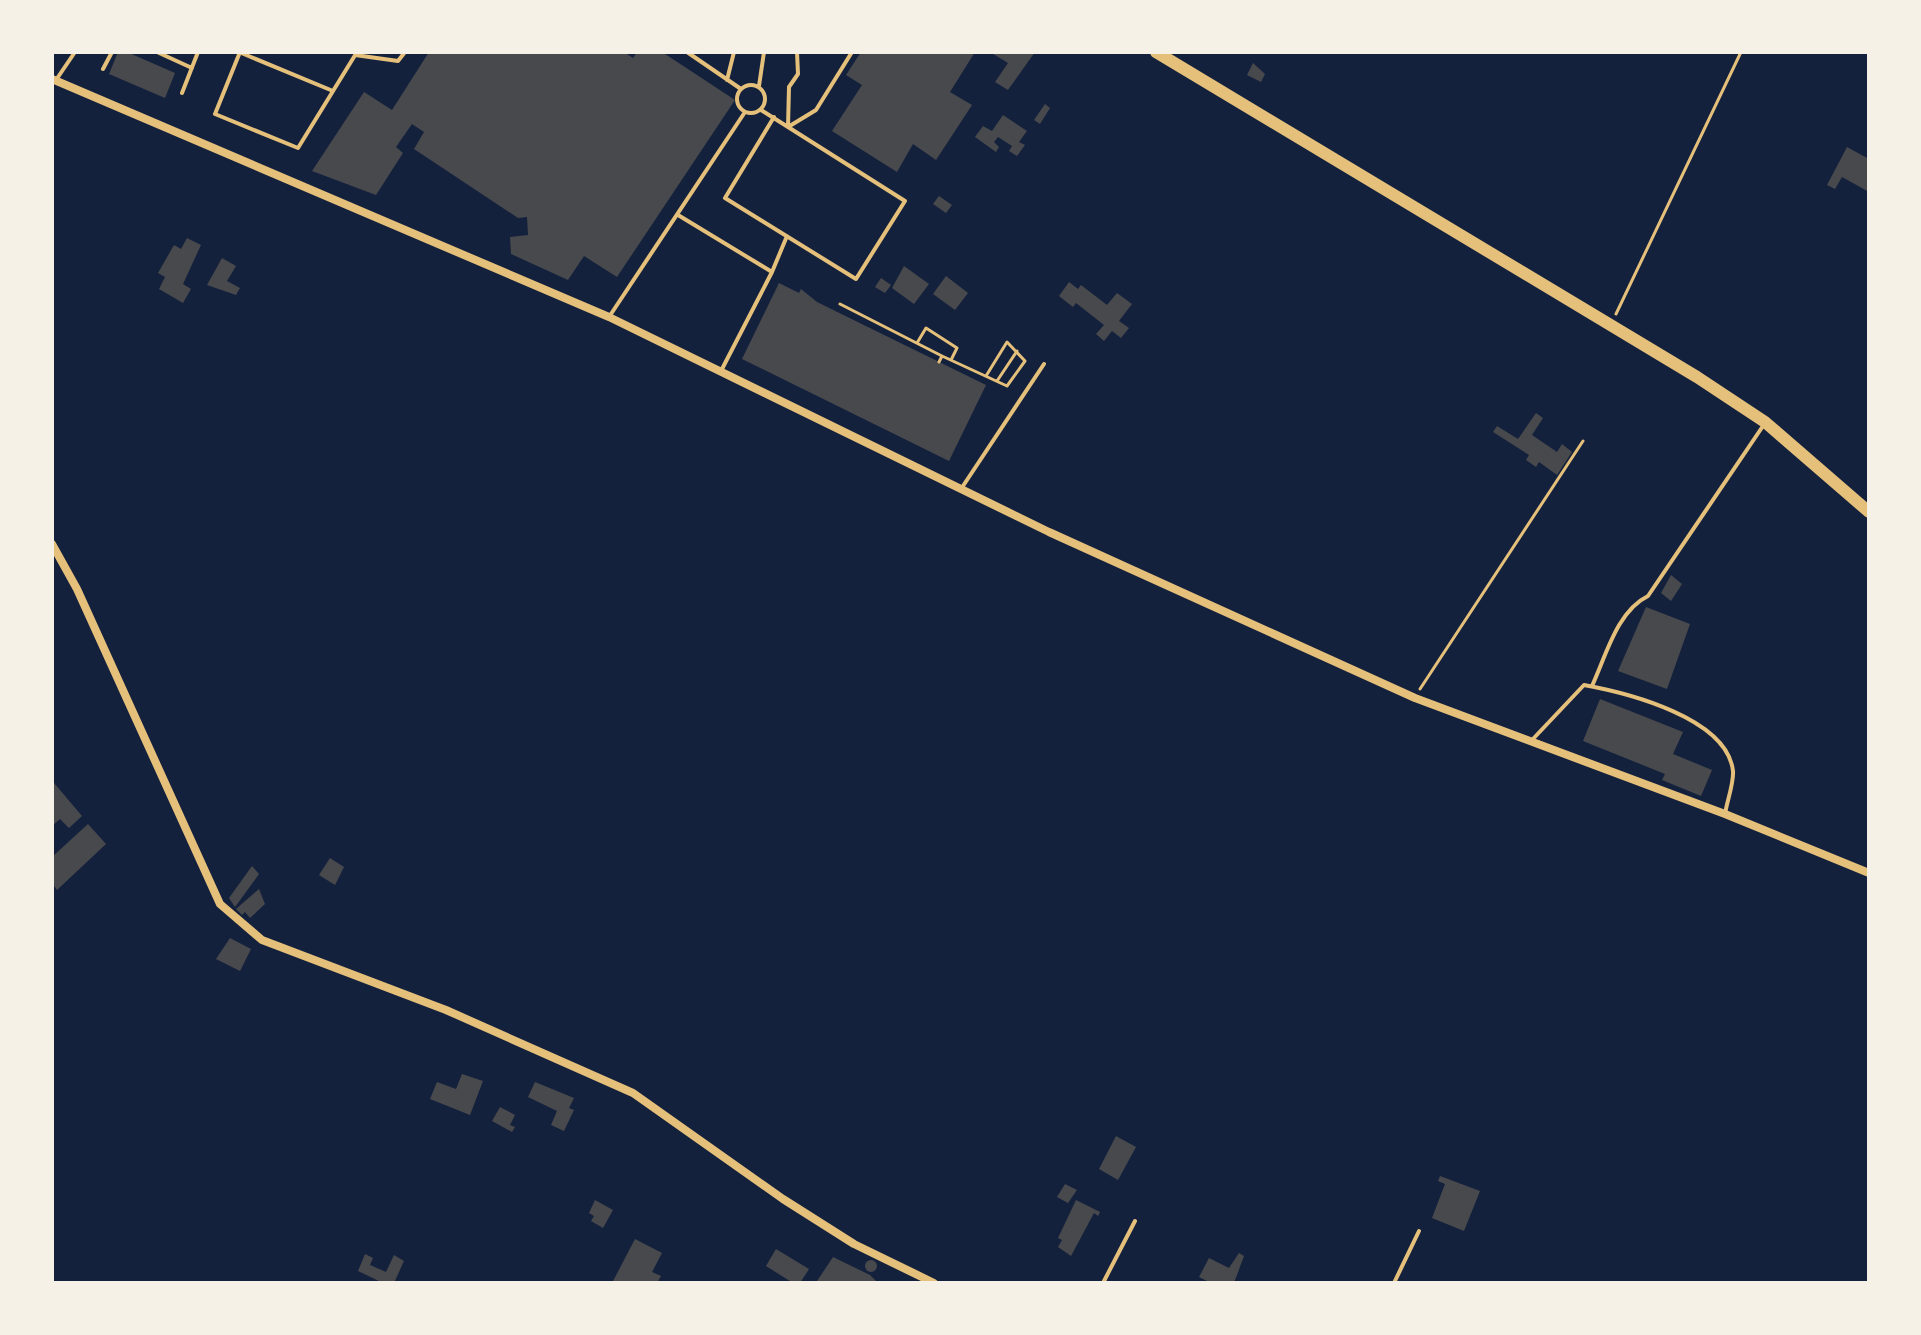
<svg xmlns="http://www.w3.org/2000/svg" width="1921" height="1335" viewBox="0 0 1921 1335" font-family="'Space Grotesk',sans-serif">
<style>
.building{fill:#48494c}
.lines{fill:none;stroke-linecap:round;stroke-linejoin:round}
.path{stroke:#e5c07b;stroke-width:3}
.service{stroke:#e5c07b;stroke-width:4}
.minor{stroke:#e5c07b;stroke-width:8}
.secondary{stroke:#e5c07b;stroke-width:12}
</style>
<rect width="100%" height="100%" fill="#14213d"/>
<path class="building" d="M118,52H127L175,73L165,98L109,74Z
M429,52H624L633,58L637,52H662L735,100L617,277L584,256L568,280L511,254L510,237L528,235L527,217L518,218L414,149L424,132L412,124L396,147L403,153L376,195L312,171L364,92L392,110Z
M861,52H975L950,92L972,105L936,160L913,144L897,172L832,131L862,85L846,75Z
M990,52H1035L1008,90L995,82L1008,63Z
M1253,63L1265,74L1261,82L1247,75Z
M1045,104L1050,108L1040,124L1034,120Z
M1003,115L1027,131L1019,142L1025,145L1017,156L1009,151L1012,146L998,137L994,142L999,147L996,152L975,137L983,126L992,131Z
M1847,147L1869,159V192L1842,177L1835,189L1827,185Z
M939,196L952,205L946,213L933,204Z
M187,238L201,245L183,284L191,289L183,303L159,289L165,277L158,273L174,245L181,249Z
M222,258L236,266L227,281L240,288L236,295L207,285Z
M904,266L929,284L914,304L892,288Z
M946,276L968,293L955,310L933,294Z
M881,278L891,285L885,293L875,287Z
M1069,282L1078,289L1081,285L1107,305L1117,293L1132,304L1119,321L1129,328L1121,338L1112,331L1104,341L1096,334L1104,325L1076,303L1073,307L1059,296Z
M779,283L799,293L801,289L817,302L986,385L949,461L742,359Z
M1536,413L1543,418L1532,435L1557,452L1562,444L1572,452L1557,475L1539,462L1536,467L1526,460L1529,455L1493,432L1497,426L1518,439Z
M1671,575L1682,584L1671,601L1661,593Z
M1646,607L1690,624L1667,689L1618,671Z
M1600,699L1683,732L1673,754L1712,770L1701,796L1662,780L1665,774L1583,741Z
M54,783L82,816L69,828L60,819L52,826Z
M88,824L106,844L57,890L52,883V857Z
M330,858L344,867L335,885L319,875Z
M252,866L259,874L235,907L229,898Z
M259,889L265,904L250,918L245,912L242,915L236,909Z
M230,938L251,949L240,971L216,959Z
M462,1074L483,1081L470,1115L430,1099L437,1082L456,1089Z
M535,1082L574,1098L569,1108L574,1110L564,1131L551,1125L557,1111L528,1097Z
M500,1107L515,1115L510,1125L515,1127L512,1132L492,1121Z
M1116,1136L1136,1147L1118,1180L1099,1169Z
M1440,1176L1480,1191L1464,1231L1432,1218L1445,1184L1438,1181Z
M1065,1184L1077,1190L1068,1203L1057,1197Z
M595,1200L613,1210L603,1228L591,1221L594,1216L589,1213Z
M1076,1200L1100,1212L1098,1216L1094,1213L1071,1256L1058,1247L1062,1240L1058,1238Z
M635,1239L662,1253L652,1272L661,1276L657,1283H612Z
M776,1249L809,1269L800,1283H793L766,1266Z
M1239,1253L1244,1256L1234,1283H1211L1199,1277L1209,1258L1229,1268Z
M365,1254L373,1258L370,1265L386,1272L394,1255L404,1261L394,1283H383L358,1271Z
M833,1257L870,1275L878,1283H821L817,1281Z
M865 1266a6 6 0 1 1 12 0a6 6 0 1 1-12 0Z"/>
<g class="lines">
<path class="path" d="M840,304L942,356
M1616,314L1741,52
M917,343L926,328L957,348L951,360
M939,362L942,356L1007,386L1025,361L1007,342L986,376
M997,381L1017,351
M1420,689L1583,441"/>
<path class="service" d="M157,52L192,68
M239,52L333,91
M240,52L215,114L298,148L357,52
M687,52L741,89
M797,52L798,74L789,87L788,127L816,110L852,52
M355,55L398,61L405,52
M103,69L112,52
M56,80L75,52
M727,80L734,52
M737 99a14 14 0 1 1 28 0a14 14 0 1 1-28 0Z
M759,86L764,52
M182,93L198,52
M761,110L788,127L905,201L856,279L725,198L774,117
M678,215L772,272L721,371
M772,272L787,236
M609,317L745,112
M961,489L1044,364
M1592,686C1606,656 1617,611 1648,596L1765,423
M1532,740L1584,685C1628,693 1727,718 1733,771C1734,783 1727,801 1725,814
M1103,1283L1135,1221
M1394,1283L1419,1231"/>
<path class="minor" d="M52,79L609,317L1049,532L1415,698L1725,814L1869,873
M52,544L77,589L220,904L262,940L446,1010L633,1093L783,1199L854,1244L934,1283"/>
<path class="secondary" d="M1156,52L1697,377L1765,422L1869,512"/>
</g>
<rect width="1921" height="1335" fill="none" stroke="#f6f1e7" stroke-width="108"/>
</svg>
